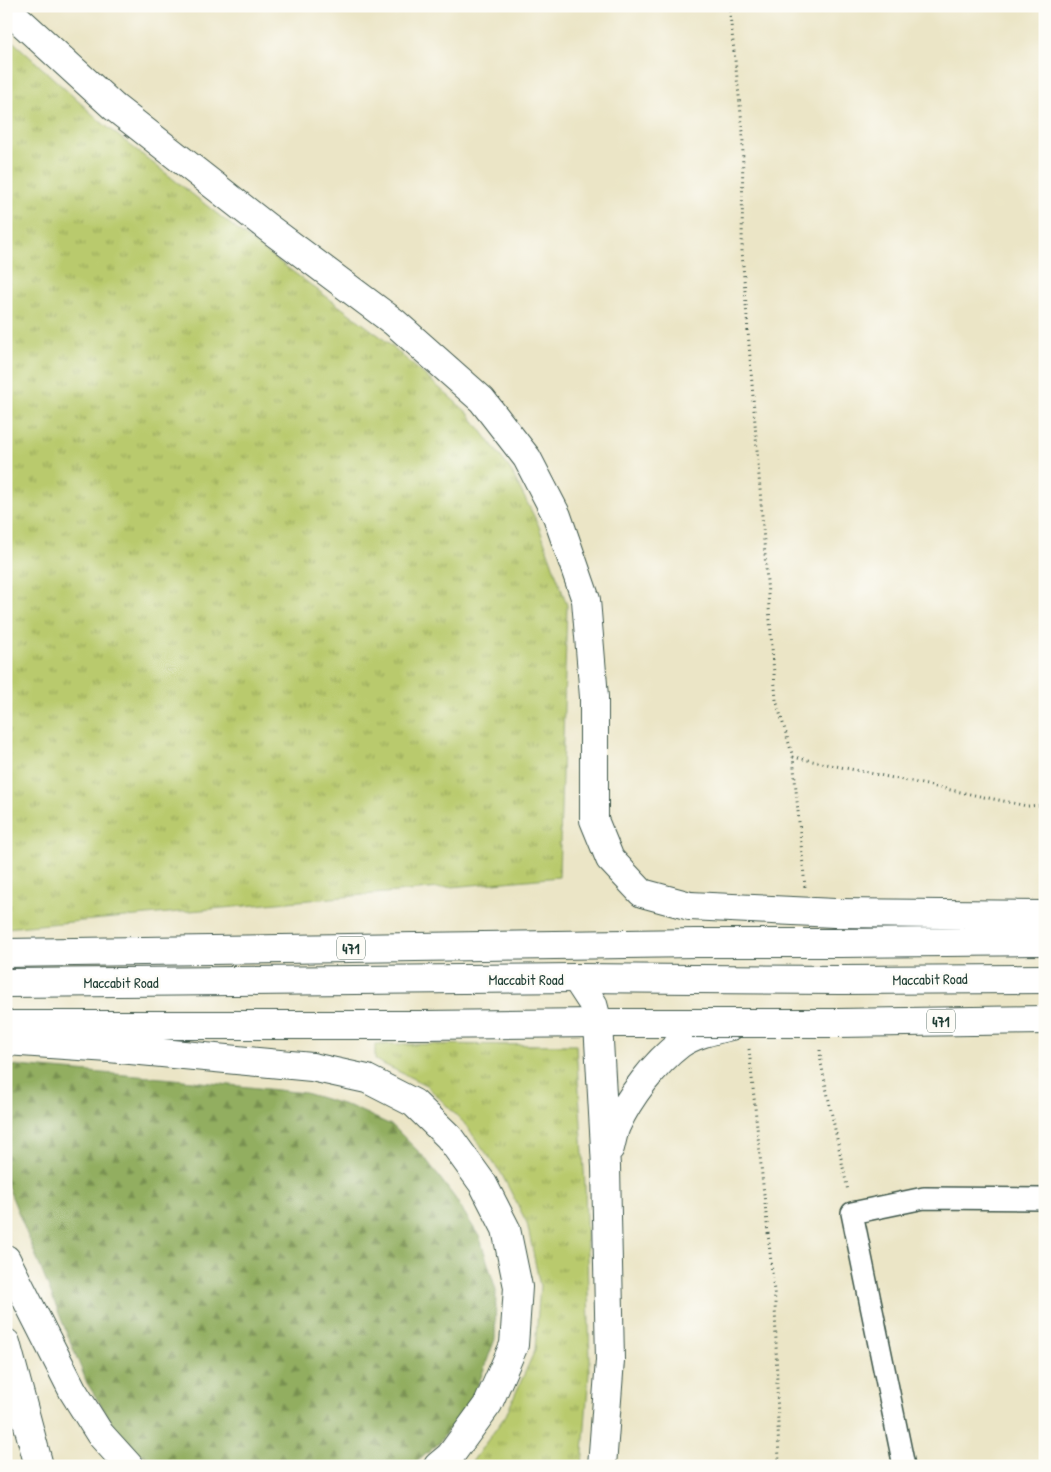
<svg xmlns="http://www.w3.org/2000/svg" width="1051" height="1472" viewBox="0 0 1051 1472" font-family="'Patrick Hand',sans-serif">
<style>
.grass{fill:url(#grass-tufts);stroke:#6c8450}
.forest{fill:url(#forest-firs);stroke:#58764a}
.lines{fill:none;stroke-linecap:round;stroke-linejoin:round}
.minor-casing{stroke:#3e564a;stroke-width:24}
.primary-casing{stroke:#3e564a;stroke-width:30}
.motorway-casing{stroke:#3e564a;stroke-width:30}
.path{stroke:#3e564a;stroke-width:3;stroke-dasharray:1 4;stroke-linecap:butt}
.minor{stroke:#fff;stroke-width:21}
.primary{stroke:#fff;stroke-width:28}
.motorway{stroke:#fff;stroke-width:28}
.motorway-bridge-casing{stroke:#3e564a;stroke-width:30;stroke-linecap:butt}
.motorway-bridge{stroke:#fff;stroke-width:28}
.labels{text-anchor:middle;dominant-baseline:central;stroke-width:5;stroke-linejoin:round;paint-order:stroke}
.shield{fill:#fdfcf7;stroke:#62766e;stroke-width:1}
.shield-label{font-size:14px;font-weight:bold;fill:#1f3d34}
.street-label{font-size:15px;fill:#1f3d34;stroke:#fdfcf7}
</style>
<defs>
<pattern id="grass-tufts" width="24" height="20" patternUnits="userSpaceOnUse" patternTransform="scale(1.25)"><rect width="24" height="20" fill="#b9ca6d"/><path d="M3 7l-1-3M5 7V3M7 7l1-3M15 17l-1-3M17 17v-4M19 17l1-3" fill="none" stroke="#96a55a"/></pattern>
<pattern id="forest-firs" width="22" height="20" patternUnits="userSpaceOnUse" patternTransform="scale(1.25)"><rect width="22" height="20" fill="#92ae60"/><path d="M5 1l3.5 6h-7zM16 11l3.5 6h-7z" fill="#778f50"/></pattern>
</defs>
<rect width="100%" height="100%" fill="#fdfcf7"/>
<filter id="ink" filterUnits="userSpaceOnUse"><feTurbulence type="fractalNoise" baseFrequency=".02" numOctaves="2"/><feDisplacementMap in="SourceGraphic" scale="10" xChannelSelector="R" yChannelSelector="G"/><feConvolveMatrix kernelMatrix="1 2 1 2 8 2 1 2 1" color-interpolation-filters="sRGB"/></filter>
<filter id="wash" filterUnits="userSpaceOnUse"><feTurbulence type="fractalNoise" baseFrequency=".0096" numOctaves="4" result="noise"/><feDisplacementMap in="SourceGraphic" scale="20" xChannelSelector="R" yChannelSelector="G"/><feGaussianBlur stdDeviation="1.12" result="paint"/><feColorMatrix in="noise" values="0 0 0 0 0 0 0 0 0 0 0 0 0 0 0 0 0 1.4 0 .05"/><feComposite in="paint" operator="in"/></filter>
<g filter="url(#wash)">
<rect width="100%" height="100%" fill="#ebe5c6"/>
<path class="grass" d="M6,35L101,122L254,243L381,337L468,413L510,469L538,524L567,605L559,877L6,928Z
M375,1044L576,1045L585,1186L590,1360L582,1466H469L506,1415L535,1350L540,1286L527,1223L501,1173L464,1123L426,1085L375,1060Z"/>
<path class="forest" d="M6,1065L174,1079L305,1093L352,1107L393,1126L425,1158L455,1198L480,1238L496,1290L495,1339L474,1396L438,1444L412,1466H157L138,1452L113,1424L87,1383L6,1182Z"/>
</g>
<g filter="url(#ink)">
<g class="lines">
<defs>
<path id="minor" d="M904,1466L852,1213L924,1198L1045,1199"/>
<path id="primary" d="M6,983L576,978
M6,1025H422L598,1023"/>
<path id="motorway" d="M6,8L114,107L267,227L394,322L482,400L527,458L557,516L586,600L594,697V820L610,859L642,893L690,906
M835,913L1045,915
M838,943L1045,941
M6,953L696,943
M576,978L593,1004L598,1023L606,1167L610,1360L602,1466
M576,978L694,979
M842,980L1045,979
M598,1023H692
M838,1023L1045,1020
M6,1041L109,1048L312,1067L367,1079L414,1103L449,1137L483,1184L506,1229L518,1287L514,1345L488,1404L450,1456L438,1466
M610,1148C612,1141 613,1133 616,1126C629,1097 655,1063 680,1044C695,1034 714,1030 731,1026
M6,1259L73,1391L100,1434L129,1466
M6,1343L39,1466"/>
</defs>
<use href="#minor" class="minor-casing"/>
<use href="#primary" class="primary-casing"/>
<use href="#motorway" class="motorway-casing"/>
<path class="path" d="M729,6L743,132L742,252L776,700L793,757L805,887
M793,757L1027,806L1045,805
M749,1049L775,1301L779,1466
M820,1050L821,1063L848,1191"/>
<use href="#minor" class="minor"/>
<use href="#primary" class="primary"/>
<use href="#motorway" class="motorway"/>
<defs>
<path id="motorway-bridge" d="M690,906L835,913
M696,943H838
M694,979L842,980
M692,1023H838"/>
</defs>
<use href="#motorway-bridge" class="motorway-bridge-casing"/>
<use href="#motorway-bridge" class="motorway-bridge"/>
</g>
</g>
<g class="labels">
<g class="shield">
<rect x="337" y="936.5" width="28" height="23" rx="4"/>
<rect x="927" y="1009.5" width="28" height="23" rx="4"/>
</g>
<g class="shield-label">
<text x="351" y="948">471</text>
<text x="941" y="1021">471</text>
</g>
<g class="street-label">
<text x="526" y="979">Maccabit Road</text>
<text transform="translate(930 979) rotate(-1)">Maccabit Road</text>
<text x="121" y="982">Maccabit Road</text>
</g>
</g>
<rect width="1051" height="1472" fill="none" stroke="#fdfcf7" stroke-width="25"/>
</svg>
